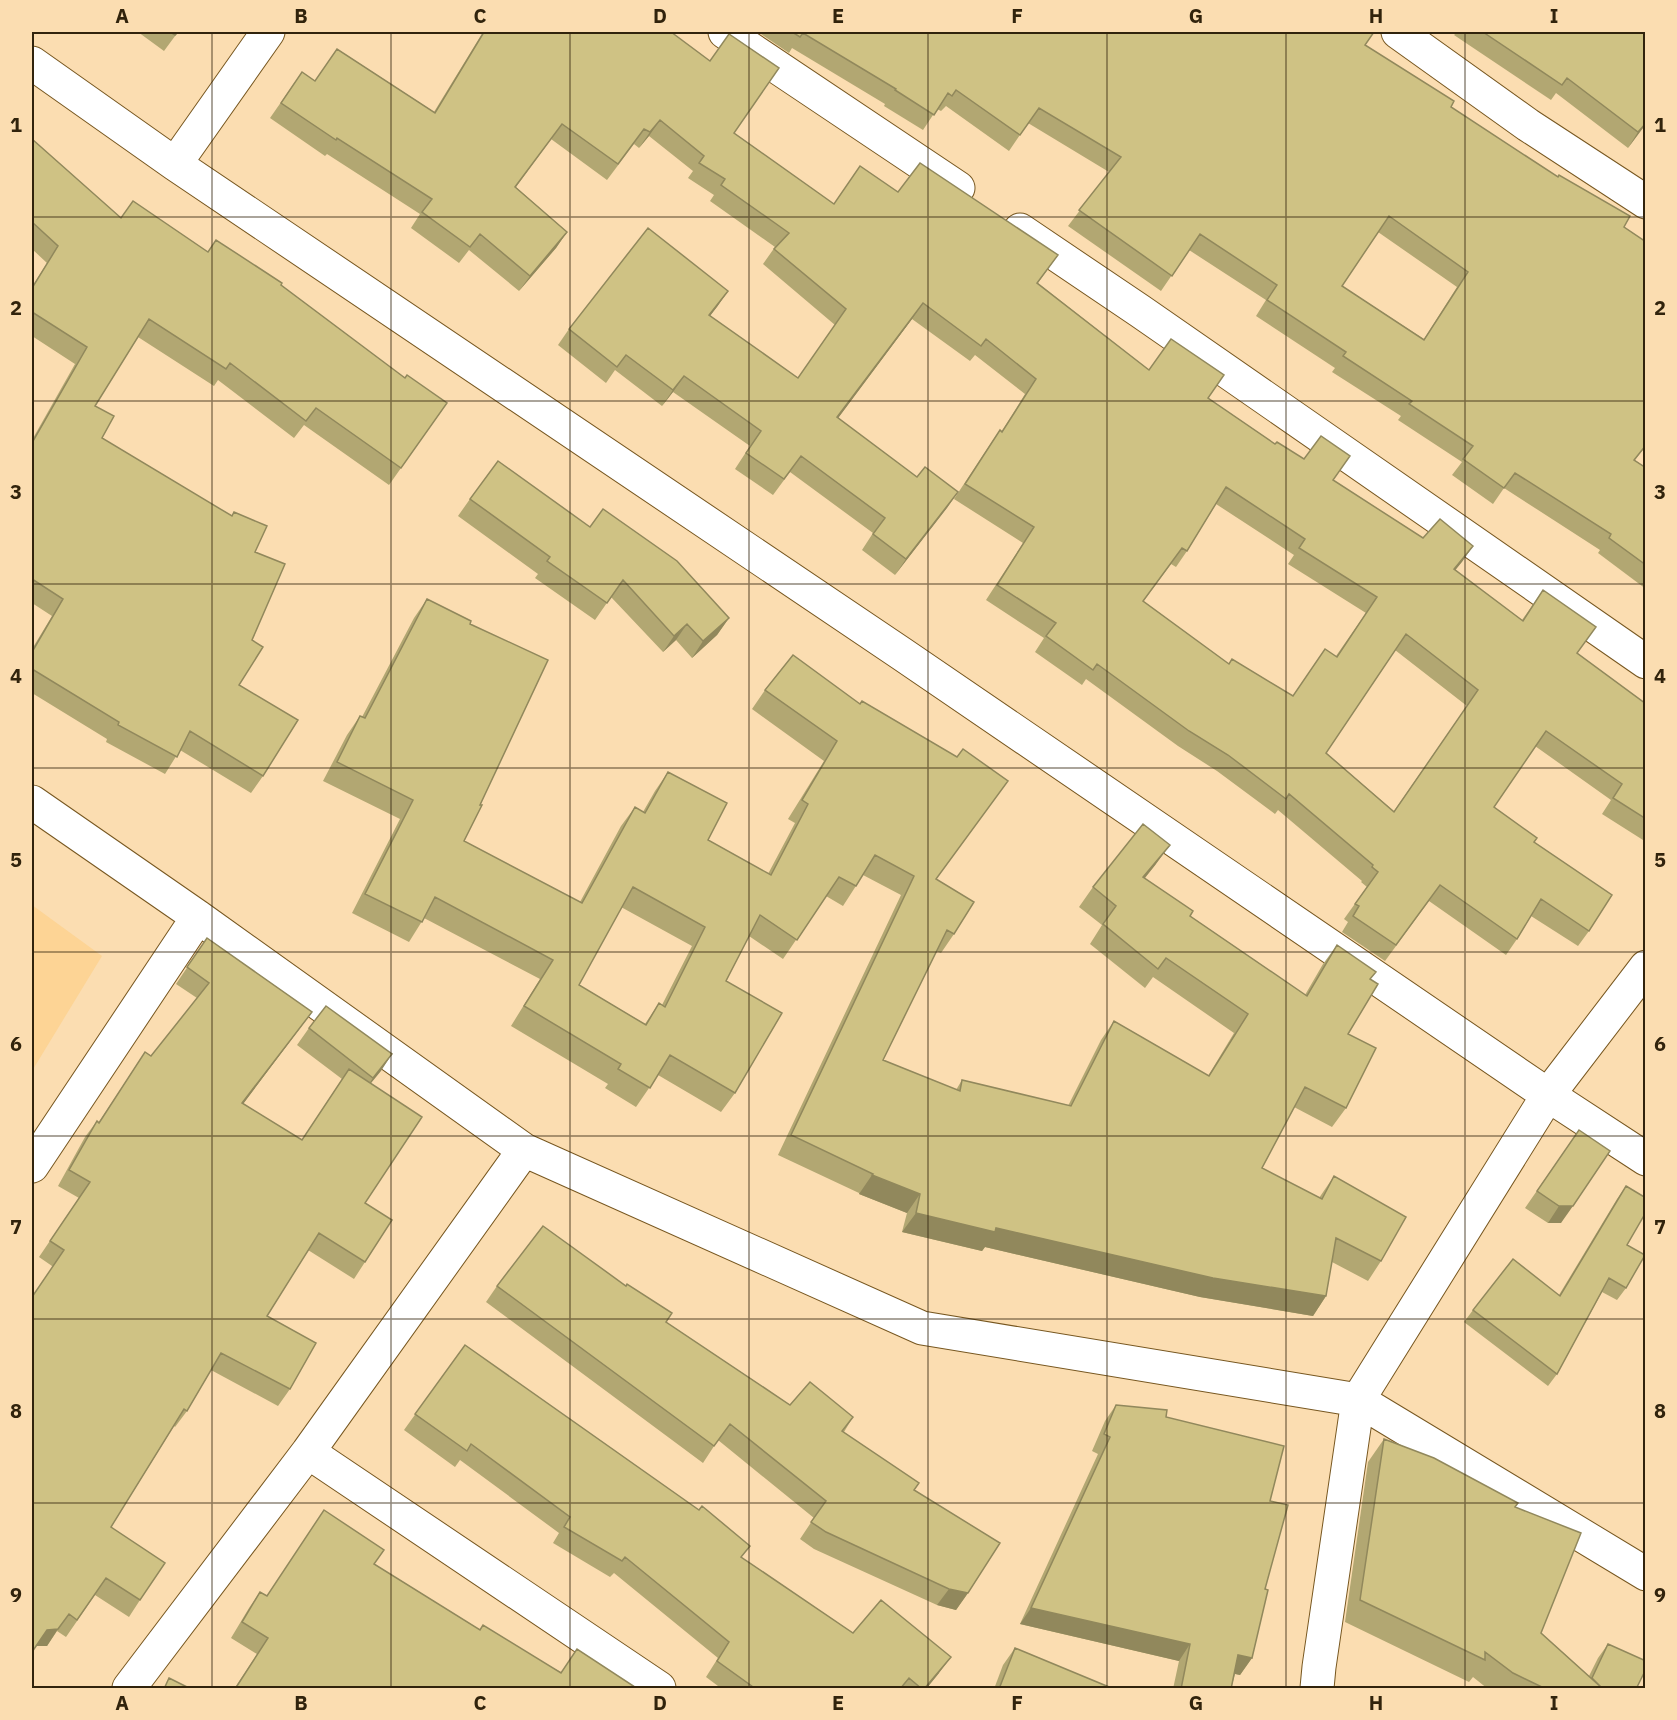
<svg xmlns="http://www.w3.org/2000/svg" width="1677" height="1720" viewBox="0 0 1677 1720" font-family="'IBM Plex Sans',sans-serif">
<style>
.built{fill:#fdd495}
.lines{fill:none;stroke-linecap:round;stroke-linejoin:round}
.street-casing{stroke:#775720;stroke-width:35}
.street{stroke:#fff;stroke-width:33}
.wall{fill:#b2a772;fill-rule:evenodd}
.shaded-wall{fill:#91885c}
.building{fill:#cfc284;stroke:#91885c;stroke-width:1.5;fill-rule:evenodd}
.grid{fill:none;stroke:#31230c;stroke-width:1.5;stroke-opacity:0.55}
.neatline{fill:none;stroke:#31230c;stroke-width:2}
.grid-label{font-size:20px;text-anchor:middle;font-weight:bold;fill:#31230c}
</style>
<rect width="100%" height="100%" fill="#fbddb1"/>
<path class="built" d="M32,905L102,956L32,1071Z"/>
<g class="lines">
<defs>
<path id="street" d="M725,32L958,188
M1398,32L1528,125L1646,202
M32,63L175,164L902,654L1548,1095L1646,1159
M175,164L268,32
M1020,230L1140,311L1646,662
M32,802L198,917L524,1150L922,1328L1358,1400L1646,1574
M32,1166L198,917
M308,1452L659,1688
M129,1688L308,1452L524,1150
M1317,1688L1319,1667L1358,1400L1548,1095L1646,967"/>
</defs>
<use href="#street" class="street-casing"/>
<use href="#street" class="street"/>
</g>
<path class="wall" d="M138,32H178L164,51Z
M483,32H671L734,133L834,204L898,192L1058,255L1038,283L1149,370L1208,398L1275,444L1423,538L1473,546L1455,570L1522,620L1543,590L1577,653L1646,704V837L1643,840L1602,814L1611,800L1535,746L1494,807L1534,842L1589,931L1578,946L1531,916L1517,939L1506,955L1429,901L1385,961L1342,932L1348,922L1344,919L1367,887L1361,882L1362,881L1278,810L1275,814L1217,771L1178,746L1086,679L1082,685L1035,652L1044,638L986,600L1023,543L954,499L989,446L1000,430L1002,431L1025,394L975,355L970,361L912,319L838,418L917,477L958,492L895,575L862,550L873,533L790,472L773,495L735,469L750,446L673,392L662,406L615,370L606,383L558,345L569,329L728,291L710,316L798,378L835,325L763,264L775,247L710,201L714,195L688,178L693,171L649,136L639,148L634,144L607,180L551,139L516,187L567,232L556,248L519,291L469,250L459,263L411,228L420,214L327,154L325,156L270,118L302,72L315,81L337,49L434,112ZM1216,504L1294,555L1288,564L1366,613L1336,656L1293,696L1229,664L1143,602L1171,564L1176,567L1187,551ZM1395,650L1467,706L1394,811L1326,753Z
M758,32H1019L1365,45L1451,107L1646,242V446L1635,460L1646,468V589L1598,553L1600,550L1504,488L1493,504L1452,475L1462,462L1398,420L1401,416L1332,372L1335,368L1256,316L1266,300L1189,250L1161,291L1068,226L1109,172L1028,123L1009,151L946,106L941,111L937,109L923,130L884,106L885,104L792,48L789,53ZM1378,232L1457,287L1424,339L1342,286Z
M1457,32H1643L1646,33V127L1644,126L1628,148L1556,93L1551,100L1454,35Z
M32,139L121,218L207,252L281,285L405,378L447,403L389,485L304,425L294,438L218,380L214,386L138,337L95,406L102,438L232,516L234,512L255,552L252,640L239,685L263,776L251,793L180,750L165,774L106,742L107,739L32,693V649L52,616L32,603V440L75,364L32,336V287L47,263L32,249Z
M470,499L590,527L729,618L717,635L692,658L676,640L663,652L611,597L595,620L535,578L538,574L458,516Z
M427,599L470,624L464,841L580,902L621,826L635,807L643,812L655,791L668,772L708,840L768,874L795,823L788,819L824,761L752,709L765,690L793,655L937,879L954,934L941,953L936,951L883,1060L956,1090L962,1080L1068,1106L1101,1040L1114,1021L1208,1076L1234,1033L1153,977L1145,988L1090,944L1102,925L1079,907L1093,887L1156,864L1145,878L1190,916L1305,995L1323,964L1337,945L1371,980L1348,1034L1346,1108L1332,1127L1294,1107L1262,1168L1319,1198L1334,1176L1381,1261L1368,1281L1332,1262L1326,1296L1313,1316L1200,1297L985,1247L982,1251L902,1232L907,1213L859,1194V1193L778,1155L901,895L863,875L843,906L826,896L783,959L749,936L726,981L735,1093L721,1112L658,1075L636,1107L605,1088L608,1084L511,1026L540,979L424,918L409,942L352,913L400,819L323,781L347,735L360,716L362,717L414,618ZM621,907L692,946L662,1005L659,1003L645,1024L579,985Z
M207,938L312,1012L243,1104L302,1140L342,1079L297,1045L309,1028L392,1054L370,1084L365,1203V1262L354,1279L308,1250L267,1316L290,1389L278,1406L211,1370L187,1411L175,1427L174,1426L111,1527L140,1600L129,1617L95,1595L66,1637L57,1631L47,1646H36L52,1266L39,1257L79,1198L58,1186L85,1137L97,1121L99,1122L145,1052L151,1056L197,998L176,984Z
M1579,1130L1561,1223H1548L1525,1208Z
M1626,1186L1627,1245L1626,1288L1617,1300L1602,1292L1557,1374L1548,1386L1464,1322L1473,1310L1559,1295L1617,1199Z
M497,1286L666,1322L790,1405L853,1417L844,1432L914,1490L968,1593L956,1610L937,1605L814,1549L800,1539L814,1518L718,1440L703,1463L486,1302Z
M465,1345L742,1558L853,1633L939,1673L926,1689H722L706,1677L718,1658L614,1573L610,1577L553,1543L559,1533L460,1460L455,1467L404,1430Z
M1116,1405L1166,1417L1270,1501L1265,1589L1252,1658L1240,1675L1235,1674L1231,1689H1173L1179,1661L1020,1624L1098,1454L1092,1451L1105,1421Z
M1384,1439L1515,1507L1541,1633L1589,1676L1598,1658L1608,1644L1636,1689H1488L1473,1677L1469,1682L1345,1622L1368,1462Z
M374,1564L480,1630L561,1672L638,1689H234L257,1654L231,1638L249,1608L260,1592L266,1596Z
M1015,1648L1108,1689H994L1003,1665Z"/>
<path class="shaded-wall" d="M660,120L649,136L639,148L650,132Z
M1646,123V124L1628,148L1638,132Z
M567,232L556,248L519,291L530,276Z
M728,291L717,307L698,331L709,315Z
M923,303L912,319L827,433L837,417Z
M684,376L673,392L662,406L673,390Z
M958,492L947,508L895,575L906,559Z
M1473,546L1462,562L1443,585L1454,569Z
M729,618L717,635L692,658L703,641Z
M687,624L676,640L663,652L674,636Z
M1170,845L1156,864L1130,896L1143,877Z
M312,1012L231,1120L242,1103Z
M392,1054L381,1071L362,1094L373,1078Z
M872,1175L920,1194L907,1213L859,1194Z
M1559,1206H1573L1561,1223H1548Z
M916,1213L996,1228L1326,1296L1313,1316L1200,1297L985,1247L982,1251L902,1232Z
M949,1589L968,1593L956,1610L937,1605Z
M1031,1608L1190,1644L1179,1661L1020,1624Z
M58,1629L47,1646H35L47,1630Z
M1238,1655L1252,1658L1240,1675L1227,1672Z
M951,1657L939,1673L926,1689H924Z"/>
<path class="building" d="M170,32H178L175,35Z
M484,32H671L710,61L729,34L779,68L734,133L834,204L860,166L898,192L920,163L1058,255L1037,283L1149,370L1171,339L1224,375L1208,398L1275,444L1277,442L1304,459L1321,436L1350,456L1333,480L1423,538L1440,519L1473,546L1454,569L1523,621L1543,590L1596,627L1577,653L1646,704V819L1613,798L1622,784L1546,731L1494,807L1537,838L1534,842L1612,895L1589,931L1541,899L1517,939L1440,885L1396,945L1353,916L1359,906L1355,904L1378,872L1372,867L1373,865L1289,794L1286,799L1228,755L1189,731L1097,664L1093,670L1046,636L1056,623L997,585L1034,527L965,484L1000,430L1002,432L1036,379L986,339L981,346L923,303L837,417L917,477L925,467L958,492L906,559L873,534L885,518L801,456L784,479L746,453L761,431L684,376L673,390L626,355L617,367L569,329L648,228L728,291L709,315L798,378L846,309L774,249L789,233L721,185L725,179L699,163L704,156L660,120L650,132L644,129L618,164L562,124L515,187L567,232L530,276L480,234L470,247L422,212L432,199L337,138L336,140L281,103L302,72L315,81L337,49L435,113ZM1226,487L1305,539L1299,548L1377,597L1337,657L1325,649L1293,696L1232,659L1229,664L1143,601L1182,548L1187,551ZM1406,634L1478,690L1394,812L1326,753Z
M792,32H1374L1365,45L1454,101L1451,107L1558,177L1559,175L1630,216L1624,227L1646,242V445L1634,460L1646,468V565L1609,538L1611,534L1515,473L1504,488L1463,459L1473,446L1409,404L1412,401L1343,356L1346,352L1267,300L1277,285L1200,234L1172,276L1079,210L1121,157L1039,108L1020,135L956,90L952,96L948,93L934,115L895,90L896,89L803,33L800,37ZM1389,216L1468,272L1424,340L1342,286Z
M1483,32H1643L1646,33V123L1638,132L1567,78L1562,85Z
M32,139L121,218L133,201L208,252L216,240L282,283L281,285L405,378L407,375L447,403L401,468L316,408L306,421L230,363L226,369L149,319L95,406L114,416L102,438L232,516L234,512L267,526L255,552L285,564L252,640L263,647L239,685L298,720L263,776L190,731L177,757L118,725L119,722L32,669V652L63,599L32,579V443L87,347L32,312V288L58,246L32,222Z
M498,461L590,527L603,509L677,561L729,618L703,641L687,624L674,636L623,580L607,603L547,561L550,557L470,499Z
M427,599L471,621L470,624L548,660L480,805H482L464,841L582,903L635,807L645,813L668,772L727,803L708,840L771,875L808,804L802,800L837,741L765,690L793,655L860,704L862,701L957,757L963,749L1008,781L936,879L974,902L954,934L947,930L883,1060L960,1091L962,1080L1071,1106L1114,1021L1209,1076L1248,1014L1166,958L1158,969L1103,924L1116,906L1093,887L1143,824L1170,845L1143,877L1193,911L1190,916L1307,996L1337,945L1376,972L1370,979L1378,984L1348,1034L1376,1048L1346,1108L1305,1087L1262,1168L1322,1199L1334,1176L1406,1217L1381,1261L1336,1238L1326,1296L1213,1278L996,1228L995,1232L916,1213L920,1194L872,1175L873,1174L791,1135L914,876L875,855L856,886L839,877L797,940L760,915L726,981L782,1013L735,1093L670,1055L650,1088L618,1069L621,1064L524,1006L553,960L435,897L422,922L365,894L413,800L337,762L360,716L365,718ZM633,887L705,927L665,1007L659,1003L646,1025L579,985Z
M207,938L312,1012L242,1103L302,1140L349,1069L422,1117L365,1203L392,1220L365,1262L319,1233L267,1316L316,1343L290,1389L221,1353L187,1411L184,1409L111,1527L165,1563L140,1600L106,1578L77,1620L69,1614L58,1629L47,1630L32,1652V1297L64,1250L50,1241L90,1182L69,1170L97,1121L99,1123L145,1052L151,1056L209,983L187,967Z
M326,1006L392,1054L373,1078L309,1028Z
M1579,1130L1610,1151L1573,1206H1559L1537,1191Z
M1626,1186L1646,1198V1212L1627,1245L1645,1255L1626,1288L1609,1278L1557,1374L1473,1310L1513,1259L1560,1296Z
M543,1226L626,1286L627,1284L672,1313L666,1322L790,1405L810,1382L853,1417L842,1431L919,1483L914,1490L1000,1543L968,1593L949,1589L826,1532L811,1522L826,1501L730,1424L714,1446L497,1286Z
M465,1345L699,1510L702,1506L750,1546L741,1557L853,1633L881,1600L951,1657L924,1689H922L909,1678L900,1689H756L717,1661L729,1642L625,1557L622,1561L564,1527L570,1517L471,1444L467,1451L415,1414Z
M1116,1405L1167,1410L1166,1417L1284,1446L1270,1501L1288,1505L1265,1589L1268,1590L1252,1658L1238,1655L1231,1689H1181L1190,1644L1031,1608L1110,1437L1104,1434Z
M1384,1439L1434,1458L1518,1503L1515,1507L1581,1533L1541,1633L1603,1689H1546L1513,1673L1485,1652V1660L1360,1600Z
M324,1510L384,1550L374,1564L480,1630L483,1625L561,1673L577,1649L638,1689H235L268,1638L242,1622L260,1592L267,1596Z
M1608,1644L1646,1661V1669L1636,1689H1603L1592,1678Z
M1015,1648L1109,1687L1108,1689H999Z
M169,1678L191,1689H164Z"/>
<path class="grid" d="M212,32V1688M391,32V1688M570,32V1688M749,32V1688M928,32V1688M1107,32V1688M1286,32V1688M1465,32V1688M32,217H1646M32,401H1646M32,584H1646M32,768H1646M32,952H1646M32,1136H1646M32,1319H1646M32,1503H1646"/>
<rect width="1677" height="1720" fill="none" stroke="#fbddb1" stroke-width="66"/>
<rect x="33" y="33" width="1611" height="1654" class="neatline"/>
<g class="grid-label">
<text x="122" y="23">A</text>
<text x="301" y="23">B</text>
<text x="480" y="23">C</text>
<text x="660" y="23">D</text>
<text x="838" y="23">E</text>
<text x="1017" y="23">F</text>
<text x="1196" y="23">G</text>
<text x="1376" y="23">H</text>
<text x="1554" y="23">I</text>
<text x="16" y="132">1</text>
<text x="1660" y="132">1</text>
<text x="16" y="315">2</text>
<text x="1660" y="315">2</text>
<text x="16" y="499">3</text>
<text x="1660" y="499">3</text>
<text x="16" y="683">4</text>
<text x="1660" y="683">4</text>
<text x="16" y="867">5</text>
<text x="1660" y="867">5</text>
<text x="16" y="1051">6</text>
<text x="1660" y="1051">6</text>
<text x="16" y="1234">7</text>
<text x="1660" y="1234">7</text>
<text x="16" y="1418">8</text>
<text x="1660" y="1418">8</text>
<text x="16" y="1602">9</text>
<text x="1660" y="1602">9</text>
<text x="122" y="1710">A</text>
<text x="301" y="1710">B</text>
<text x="480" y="1710">C</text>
<text x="660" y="1710">D</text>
<text x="838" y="1710">E</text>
<text x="1017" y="1710">F</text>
<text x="1196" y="1710">G</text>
<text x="1376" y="1710">H</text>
<text x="1554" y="1710">I</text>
</g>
</svg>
